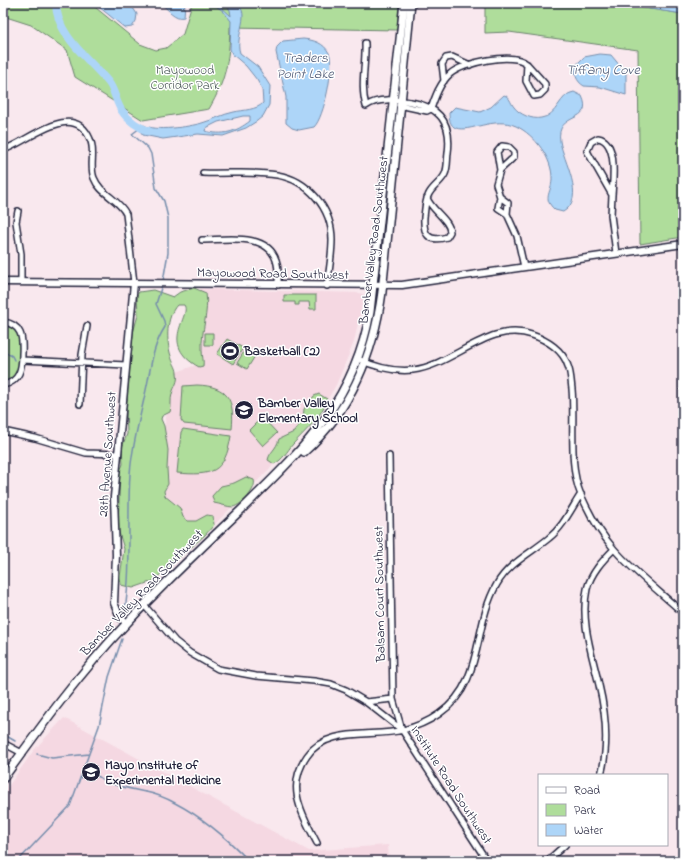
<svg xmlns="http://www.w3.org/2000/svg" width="686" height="864" viewBox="0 0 686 864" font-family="'Indie Flower',sans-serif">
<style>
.built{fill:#f5d8e2}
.green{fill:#afdd9b;stroke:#68806b}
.water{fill:#add5f8;stroke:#758dac;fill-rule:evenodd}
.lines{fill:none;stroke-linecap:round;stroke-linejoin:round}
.stream{stroke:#758dac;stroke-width:1.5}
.river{stroke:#add5f8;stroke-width:8}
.minor-casing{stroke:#22223b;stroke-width:8}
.tertiary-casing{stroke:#22223b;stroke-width:9}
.secondary-casing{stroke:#22223b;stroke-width:10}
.minor{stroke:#fff;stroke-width:5}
.tertiary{stroke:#fff;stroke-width:6}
.secondary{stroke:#fff;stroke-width:7}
.labels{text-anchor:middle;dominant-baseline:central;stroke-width:3;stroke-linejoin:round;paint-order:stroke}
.park-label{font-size:13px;fill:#4c5a58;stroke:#fff}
.street-label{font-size:13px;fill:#22223b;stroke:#fff}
.poi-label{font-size:13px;font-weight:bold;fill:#22223b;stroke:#fff;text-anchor:start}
.water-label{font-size:14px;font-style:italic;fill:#4c5874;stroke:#fff}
</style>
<rect width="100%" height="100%" fill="#f9e8ee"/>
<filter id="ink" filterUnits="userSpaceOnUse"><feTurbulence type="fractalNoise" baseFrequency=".025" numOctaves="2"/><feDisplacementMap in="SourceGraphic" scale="8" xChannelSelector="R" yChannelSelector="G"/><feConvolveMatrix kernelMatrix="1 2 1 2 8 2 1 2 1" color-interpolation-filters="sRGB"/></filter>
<g filter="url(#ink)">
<path class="built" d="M200,289L360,293L364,295L354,342L336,385L324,405L274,464L214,525V520L203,518L196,521H188L183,517L180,508L165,496L164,491L167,488L158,463L174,373L199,364Z
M64,718L309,851L388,845L389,861H3V794L34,750Z"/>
<path class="green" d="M3,3H90L140,44L156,50L166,48L183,34L192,3H399L397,30L230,27C229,61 226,80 209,109L143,120L75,77L67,50L31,25L3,16Z
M485,3H631L638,7L683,14V237L640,244L638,50L509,32L485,33Z
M194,288L206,293C209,313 201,330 202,350C202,356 204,361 203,366L199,367C157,344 192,316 184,305H177C166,317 166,341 171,356C172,362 177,367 177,373C179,382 174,386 172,394C170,400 172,406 170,412L162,416L161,419L164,426L168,450L167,469L168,484L164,491L165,496L180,508L183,517L188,521H196L207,515L213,516L214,525L205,535L153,581L133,588L121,585L120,577L124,549L118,529L120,471L123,464L122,447L127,434L126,409L133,333L138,315L137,295L139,292L153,290L173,297L180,292Z
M284,295H316V309H310L309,302H299V305H295V302H284Z
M3,325C8,326 13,327 17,331C22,338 21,367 16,374C13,379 8,381 3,382Z
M205,333H213V345H205Z
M227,339L243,348L233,364L217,354Z
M245,350L255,356L247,369L237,363Z
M197,385C228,386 235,400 232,429L184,424L181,420L183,386Z
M319,394L327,399C322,417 305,431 293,444C287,451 283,460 274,464L268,460C270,451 276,450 279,439L294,432L303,419L304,409L314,396Z
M262,417L277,433L263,446L249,430Z
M183,429L231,436C225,473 212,476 177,473L181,432Z
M246,477L254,480C257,489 242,505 233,507C228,507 220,504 214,503L212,496L221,486L234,483Z"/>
<path class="water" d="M96,3H133V8L137,14L136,21L132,27L125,28L99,7Z
M160,3H185L184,17C175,20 167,8 160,3Z
M212,3L219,5L231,16L230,10L225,3C259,3 233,33 240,53L258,67L270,86L269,105L263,116L257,121L246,128L223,136L198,134L163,139L143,135L138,128L144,125C155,132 188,127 202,123C213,120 223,114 234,112C243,110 257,110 263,103L262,89L257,80L246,66L232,54L230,49L231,21L223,11ZM243,116H250V121C236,132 223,136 205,131L206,128L218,122Z
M631,3L664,5C674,2 674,5 683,6V14L650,9Z
M303,39C314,40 324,43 329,53C335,65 324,118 314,127L299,130L292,128L286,123V97L276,52L277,47L283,41Z
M600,54L611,55L626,73V95L600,87L584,86C576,81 574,74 576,65L584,57Z
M574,92L582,96C595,124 555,111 560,141C563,161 587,198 563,212L555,210C542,198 551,194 552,180C553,159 535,135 516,126C494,116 469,133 456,128C450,126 449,118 449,113L455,107L480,112L491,107L504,95C510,97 510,102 514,107C519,114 532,120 541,118C558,116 559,94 574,92Z"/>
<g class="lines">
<path class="stream" d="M140,128L132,134L148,148L151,154L156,188L164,201L168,218V253L163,281
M3,351L12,356L14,360
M125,610C132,565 127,520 130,474C132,445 140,418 146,390C151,368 152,347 165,327L164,321L156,304L162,285
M3,734L15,741
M37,754L52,758L89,754
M85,763C100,785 122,787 146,792C156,794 166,798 175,803C202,817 228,839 249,861
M18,861L70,806L99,726L109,677L122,639"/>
<path class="river" d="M56,3C56,36 91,60 109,83C115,91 116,103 122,111C128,120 139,128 149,131"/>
<defs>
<path id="minor" d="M365,43C366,64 360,86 366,106C378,97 397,100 411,102C440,107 452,123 448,153C447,160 448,167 445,174C441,183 431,187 428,196C425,202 425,210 424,217C423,234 428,243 447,237L450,232C450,220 431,210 427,198
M444,81L442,64L446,58L452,57L470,65
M399,105L427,111L431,109
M431,109C435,97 440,83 450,74C462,63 514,51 527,64L545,84V90L540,95L534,96L526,81L527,64
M598,138C618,141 613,180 612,195L587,151L591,142Z
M3,150C28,142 73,99 90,139C96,151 89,166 94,178C100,194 119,199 126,214L134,283
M500,170L497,152L502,146L509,147L514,152V157L500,170L496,184L500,197L508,203L507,214
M203,173C227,174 253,171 277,175C308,180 332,208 332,240C332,255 329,271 327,286
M612,195L611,215L616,253
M500,197L498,208L507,214L517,236L524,267
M18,211L16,222L21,254V282
M202,240C225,240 267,232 276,260C279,268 278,277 278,285
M3,322C22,324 23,338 22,354C22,368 20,382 3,385
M358,359C375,367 393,372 413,370C454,365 490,320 532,335C547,340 563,350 568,366C571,373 571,382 572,389C575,422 568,465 581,495C589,513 601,534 614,549C633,571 661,593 683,613
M22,360L126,365
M683,362V407
M80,404L82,355L87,326
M3,431L35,438L86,453L118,454
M389,456L393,699L402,730
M144,605L175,641L190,653L218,669L256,676L314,681L331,684L346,690L366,702L402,730L487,861
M366,702L393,699
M3,743L22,753
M601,775C609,745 606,714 599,685C592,654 580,621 587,589C591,573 603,560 614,549
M317,843C302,814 285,787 307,756C327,726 373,738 403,730C415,727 429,721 439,714C485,682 472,627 497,584C509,563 531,553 549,538C563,527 571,509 581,494
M547,861L565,845"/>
<path id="tertiary" d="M3,282L402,285L683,244
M126,623L120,617L114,603L116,555L114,497L134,283"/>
<path id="secondary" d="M304,452C351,411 374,352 382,292L411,3
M3,779C42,725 81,671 127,623C163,584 202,547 241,510C302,450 355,401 370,312L404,3"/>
</defs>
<use href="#minor" class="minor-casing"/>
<use href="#tertiary" class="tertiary-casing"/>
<use href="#secondary" class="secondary-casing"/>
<use href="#minor" class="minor"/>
<use href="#tertiary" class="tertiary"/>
<use href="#secondary" class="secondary"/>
</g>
</g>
<defs>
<symbol id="stadium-disc" viewBox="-11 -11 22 22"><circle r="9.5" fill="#22223b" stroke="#fff"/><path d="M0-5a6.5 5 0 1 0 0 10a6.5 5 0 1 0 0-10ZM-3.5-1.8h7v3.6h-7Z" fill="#fff"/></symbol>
<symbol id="school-disc" viewBox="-11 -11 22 22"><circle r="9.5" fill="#22223b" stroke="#fff"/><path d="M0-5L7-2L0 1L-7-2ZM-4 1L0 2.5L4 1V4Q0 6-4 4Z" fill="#fff"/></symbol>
<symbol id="university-disc" viewBox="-11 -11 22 22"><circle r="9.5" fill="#22223b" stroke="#fff"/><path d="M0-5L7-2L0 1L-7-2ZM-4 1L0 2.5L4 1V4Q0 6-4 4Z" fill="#fff"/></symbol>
</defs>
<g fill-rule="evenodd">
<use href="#stadium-disc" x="219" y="340" width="22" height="22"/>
<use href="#school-disc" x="233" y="399" width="22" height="22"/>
<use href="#university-disc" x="80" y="761" width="22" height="22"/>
</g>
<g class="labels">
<g class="park-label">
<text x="185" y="70">Mayowood<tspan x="185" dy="15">Corridor Park</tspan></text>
</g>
<g class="street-label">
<text transform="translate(374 240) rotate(-83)">Bamber Valley Road Southwest</text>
<text transform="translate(273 274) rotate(1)">Mayowood Road Southwest</text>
<text transform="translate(108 454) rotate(-86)">28th Avenue Southwest</text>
<text transform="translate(142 593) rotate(-46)">Bamber Valley Road Southwest</text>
<text transform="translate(380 594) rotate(-91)">Balsam Court Southwest</text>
<text transform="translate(451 785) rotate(57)">Institute Road Southwest</text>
</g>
<g class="poi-label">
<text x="244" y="351">Basketball (2)</text>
<text x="258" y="403">Bamber Valley<tspan x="258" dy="15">Elementary School</tspan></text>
<text x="105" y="765">Mayo Institute of<tspan x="105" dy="15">Experimental Medicine</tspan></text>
</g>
<g class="water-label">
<text x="305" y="58">Traders<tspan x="305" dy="16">Point Lake</tspan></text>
<text x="603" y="70">Tiffany Cove</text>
</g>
</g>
<rect width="686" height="864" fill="none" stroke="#fff" stroke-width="16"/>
<rect x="8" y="8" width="670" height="848" fill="none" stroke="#22223b" stroke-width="1.5" filter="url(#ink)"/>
<rect x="538" y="774" width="130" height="72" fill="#ffffff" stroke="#a7a7b1"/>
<rect x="546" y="787" width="20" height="6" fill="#ffffff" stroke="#a7a7b1"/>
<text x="574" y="794" font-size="12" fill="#22223b">Road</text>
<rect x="546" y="804" width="20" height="12" fill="#afdd9b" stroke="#a7a7b1"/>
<text x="574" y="814" font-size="12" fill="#22223b">Park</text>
<rect x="546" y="824" width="20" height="12" fill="#add5f8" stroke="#a7a7b1"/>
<text x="574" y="834" font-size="12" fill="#22223b">Water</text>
</svg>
